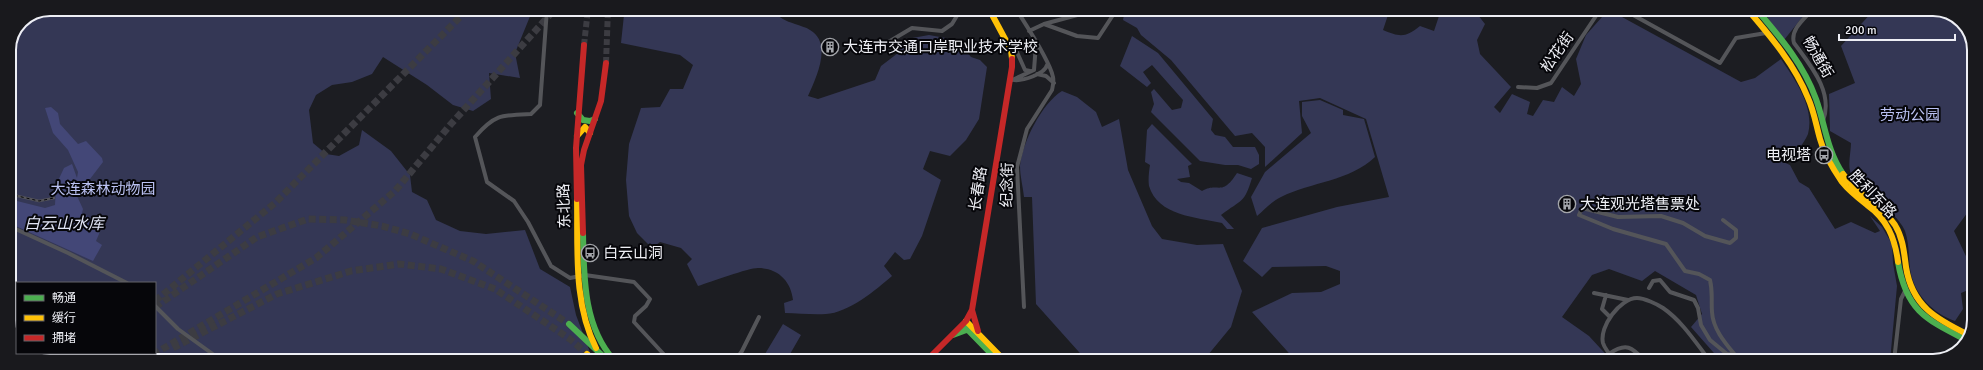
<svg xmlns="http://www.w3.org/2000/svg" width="1983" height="370" viewBox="0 0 1983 370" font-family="Signika,'Noto Sans SC',sans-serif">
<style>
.green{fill:#343755}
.water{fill:#434777}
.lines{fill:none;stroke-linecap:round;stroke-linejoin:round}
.primary-tunnel{stroke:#3c3c42;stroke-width:6;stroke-dasharray:6 3;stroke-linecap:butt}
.highway-tunnel{stroke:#3c3c42;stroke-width:7;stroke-dasharray:7 3.5;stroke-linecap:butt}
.street{stroke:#545559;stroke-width:4}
.fast{stroke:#4caf50;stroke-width:6}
.slow{stroke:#ffc107;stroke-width:6}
.jam{stroke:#c62828;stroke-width:6}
.rail-casing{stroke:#545459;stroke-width:2.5}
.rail{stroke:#06060a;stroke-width:1;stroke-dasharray:3;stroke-linecap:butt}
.labels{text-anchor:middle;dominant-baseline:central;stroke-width:4;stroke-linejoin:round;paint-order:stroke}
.poi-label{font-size:15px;fill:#eeeff5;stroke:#06060a;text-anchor:start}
.street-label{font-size:15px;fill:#eeeff5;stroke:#06060a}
.park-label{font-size:15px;fill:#bbc2f3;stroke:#06060a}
.water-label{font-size:16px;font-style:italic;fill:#e0e3f4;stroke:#06060a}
.rim{fill:none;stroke:#eeeff5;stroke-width:2}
</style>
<rect width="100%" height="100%" fill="#1c1d22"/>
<path class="green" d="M50,9H530L531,14L515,53L520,78L489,73L491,99L473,111L453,105L427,85L383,57L372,74L352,82L332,85L316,95L309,110L313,143L326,154L339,156L359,145L362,130L391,151L410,175L412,192L427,200L436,220L460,231L486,234L525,230L540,269L570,287L576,315L593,360H42L28,353H155V283H17V341L9,325V50L21,21Z
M609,9H773C778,18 786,21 795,24C800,26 806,27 810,30C833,43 816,78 808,96L818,99L875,80L881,66L898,53L901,40L929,35L957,40L971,57L980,60L987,67L979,119L966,140L950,156L930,151L923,169L941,180L922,236L910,259L904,260L895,252L884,266L892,276C876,290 848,313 826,314C812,315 798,313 785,313L784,303L793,300C791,281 778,268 758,268C748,268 711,282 698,286L687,264L692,259L681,248L660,242L652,248L637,233L629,216L626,180L629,144L641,108L660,107L670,89H683L693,65L680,55L621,43L624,15Z
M1128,9L1387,10L1389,12L1383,30C1400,37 1405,38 1420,26L1434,31L1441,10H1474L1485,24L1477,40L1480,54L1511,87L1494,107L1500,113L1512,94L1530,102L1527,114L1533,116L1543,100L1554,102L1562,87L1574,96L1581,84L1576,59L1586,35L1602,17H1622L1741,82L1755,78L1781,59C1795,80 1815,107 1808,134C1806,139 1802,144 1800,148L1788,149L1781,161L1790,165L1799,182L1809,188L1835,229L1851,222L1875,233L1880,231L1870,216L1882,227L1892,244L1893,263L1897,286L1890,361H1721L1691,327L1702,314L1696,295L1655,271L1642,281L1609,269L1592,275L1562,317L1589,336L1612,361H1296L1252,312L1292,293L1321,292L1340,284V271L1326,266L1272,267L1262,277L1243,261L1262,228L1337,207L1389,197L1366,119L1320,98L1299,101L1302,133L1265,167V147L1252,133L1235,136L1171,60L1141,35L1137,28L1123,20L1124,15Z
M1762,10H1799L1804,15L1784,40Z
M1874,10H1941L1962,21L1974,45L1973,205L1954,231L1973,271V288L1961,293L1963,309L1955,321C1934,314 1916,296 1911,274C1908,260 1910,245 1905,231C1895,207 1855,192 1850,171C1848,163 1851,151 1851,143L1830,131L1829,94L1855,83L1841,46Z
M1132,36L1158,53L1213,119L1211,130L1215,135L1225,137L1233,147H1255L1259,155V164L1251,169L1238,165H1225L1200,161L1151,112L1154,104L1151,92L1154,89L1172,110L1181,108L1183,100L1152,65L1143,72L1151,83L1147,87L1120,66Z
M1062,91L1077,97L1096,112L1102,127L1119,119L1128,170L1152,226L1162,239L1197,245L1223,244L1242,291L1231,327L1203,361H1114L1105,354L1098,361H1087L1036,304L1032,197H1024C1023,187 1020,176 1020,166C1022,143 1042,103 1062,91Z
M1320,100L1343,110V115L1364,119L1375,157C1350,181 1311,182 1281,197C1272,201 1264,210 1257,216L1251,197L1265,172L1311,133L1302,116V102Z
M1152,124L1192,164L1188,166L1190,177L1177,179L1181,182L1189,183L1202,191C1219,181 1221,198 1237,173L1252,178C1244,204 1242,199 1221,215L1234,229H1227L1222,223C1196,217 1158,216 1149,186C1148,180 1149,171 1150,165L1145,162L1147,130Z
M783,324L801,335L786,361H776L765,354Z"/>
<path class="water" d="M51,107L58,113L60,124L78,144L86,141L102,158L103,162L77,196L83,209L82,213L101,223L99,234L96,241L102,245L93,261L9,223V199L45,208L55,205L56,185L64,168L72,164L77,178L78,172L68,150L53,133L45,108Z"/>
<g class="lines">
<path class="primary-tunnel" d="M584,45L588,9
M606,63L608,9"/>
<path class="highway-tunnel" d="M155,301L275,203L468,9
M155,307L257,237L308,219L345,220L382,226L410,234L473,261L569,324
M173,348L277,294L351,271L399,264L441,269L495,289L570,339L587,354
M79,360L91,353
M144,360L316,258L395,191L451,124L555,9"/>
<path class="street" d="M547,9L540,105L531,114C502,115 495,114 475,137L487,182L514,201L528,222L551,266L570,278L585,275L634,282L650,299L646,306L635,316L634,322L670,361
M1016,9C1026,25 1050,61 1053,77C1054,82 1053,85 1052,90L1027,129L1017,167L1024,307
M1624,10L1720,63L1736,38L1766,33
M1812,10C1804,19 1790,30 1794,43C1810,65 1834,92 1823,121
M1044,24L1081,14L1085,9
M1029,31L1044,24L1077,36L1098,38L1117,9
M1009,43L1016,50L1025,70L1030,71
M885,44L912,28L942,31L952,24L961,9
M1037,74L1046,76L1054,83
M1014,80C1023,81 1045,74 1047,65
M1010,81L1034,70L1036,44
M1518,87L1537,88L1551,83L1600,10H1604
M1723,220L1736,230V238L1730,243L1705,236L1683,223L1661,216L1618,217L1582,208L1579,215L1613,229L1666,244L1685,271L1699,274L1710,280C1713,293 1711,299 1712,312C1713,331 1728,346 1740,361
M9,226L68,253L127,283
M1649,288L1653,281L1660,280L1670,292L1694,300L1698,308L1701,325L1710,340L1727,354L1735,355
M1594,293L1628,300
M1606,295L1602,309L1610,317
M155,306L178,329L221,360
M1609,354C1626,342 1632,347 1645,361
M735,361L742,351L759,317
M1616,361C1611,356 1605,350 1603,343C1599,327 1620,298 1637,298C1644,298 1657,304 1663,308C1682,321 1696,343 1710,361
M1894,361L1901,299L1905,291"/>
<path class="fast" d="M1757,10C1780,37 1804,65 1816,99C1825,124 1827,151 1843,174
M577,113L583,120L590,121L595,119
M583,233C584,276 583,326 614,360
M1898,262C1906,310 1925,319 1966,340
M569,324L607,360
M963,325L998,361
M953,335L969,329"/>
<path class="slow" d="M989,9L1011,50L1012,59
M1748,10C1771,37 1795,65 1808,98C1814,111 1816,125 1820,139C1824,154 1833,169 1842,182C1849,191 1858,198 1867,205C1887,219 1895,238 1898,262
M577,136L585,127L590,133
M1843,174C1858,195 1882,205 1895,225C1903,238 1904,252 1906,267C1912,306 1936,319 1969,335
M577,199C578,248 573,303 596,348
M966,321L1005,361
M587,354L594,360"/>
<path class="jam" d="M577,199L576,148L584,45
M583,233L581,165L584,150L601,101L606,63
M972,310L978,331
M926,361L966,321L972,310L1012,67V59"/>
<defs>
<path id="rail" d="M9,194L39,201L54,198"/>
</defs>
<use href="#rail" class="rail-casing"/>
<use href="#rail" class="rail"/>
</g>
<defs>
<symbol id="building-ring" viewBox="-11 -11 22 22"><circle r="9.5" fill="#06060a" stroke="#a4a6ab" stroke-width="1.5"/><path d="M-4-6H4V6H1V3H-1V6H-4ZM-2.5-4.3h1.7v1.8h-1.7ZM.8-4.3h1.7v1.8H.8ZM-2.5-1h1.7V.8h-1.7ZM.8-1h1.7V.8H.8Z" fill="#a4a6ab"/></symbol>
<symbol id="bus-ring" viewBox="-11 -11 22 22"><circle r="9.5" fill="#06060a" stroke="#a4a6ab" stroke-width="1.5"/><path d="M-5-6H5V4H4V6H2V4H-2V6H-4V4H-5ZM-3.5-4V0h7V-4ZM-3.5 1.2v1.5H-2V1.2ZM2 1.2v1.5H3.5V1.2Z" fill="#a4a6ab"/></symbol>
</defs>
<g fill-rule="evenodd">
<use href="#building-ring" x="820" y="37" width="20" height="20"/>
<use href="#bus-ring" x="1814" y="145" width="20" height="20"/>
<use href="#building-ring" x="1557" y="194" width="20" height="20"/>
<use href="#bus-ring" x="580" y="243" width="20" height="20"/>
</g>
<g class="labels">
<g class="poi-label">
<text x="843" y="47">大连市交通口岸职业技术学校</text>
<text x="1811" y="155" text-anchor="end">电视塔</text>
<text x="1580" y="204">大连观光塔售票处</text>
<text x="603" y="253">白云山洞</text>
</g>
<g class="street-label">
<text transform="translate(1557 52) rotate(-55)">松花街</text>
<text transform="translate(1818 57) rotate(60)">畅通街</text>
<text transform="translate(1007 185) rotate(-89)">纪念街</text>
<text transform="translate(978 189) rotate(-81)">长春路</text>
<text transform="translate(1873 194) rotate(46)">胜利东路</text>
<text transform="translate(564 206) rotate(-92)">东北路</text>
</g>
<g class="park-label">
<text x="1910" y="115">劳动公园</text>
<text x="103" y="189">大连森林动物园</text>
</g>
<g class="water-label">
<text x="64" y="224">白云山水库</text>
</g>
</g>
<path d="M0 0H1983V370H0ZM50 16H1933A34 34 0 0 1 1967 50V320A34 34 0 0 1 1933 354H50A34 34 0 0 1 16 320V50A34 34 0 0 1 50 16Z" fill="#19191d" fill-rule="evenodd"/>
<path class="rim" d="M50 16H1933A34 34 0 0 1 1967 50V320A34 34 0 0 1 1933 354H50A34 34 0 0 1 16 320V50A34 34 0 0 1 50 16Z"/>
<rect x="16" y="282" width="140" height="72" fill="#06060a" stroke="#636368"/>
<rect x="24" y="295" width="20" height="6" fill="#4caf50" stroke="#636368"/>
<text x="52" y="302" font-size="12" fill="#eeeff5">畅通</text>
<rect x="24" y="315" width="20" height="6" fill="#ffc107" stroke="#636368"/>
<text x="52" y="322" font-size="12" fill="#eeeff5">缓行</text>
<rect x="24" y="335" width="20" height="6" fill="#c62828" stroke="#636368"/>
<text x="52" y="342" font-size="12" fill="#eeeff5">拥堵</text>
<path d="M1839 34v6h116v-6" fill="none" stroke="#eeeff5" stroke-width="2"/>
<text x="1845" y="34" font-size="12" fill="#eeeff5" stroke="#06060a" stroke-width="3" paint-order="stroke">200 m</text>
</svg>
